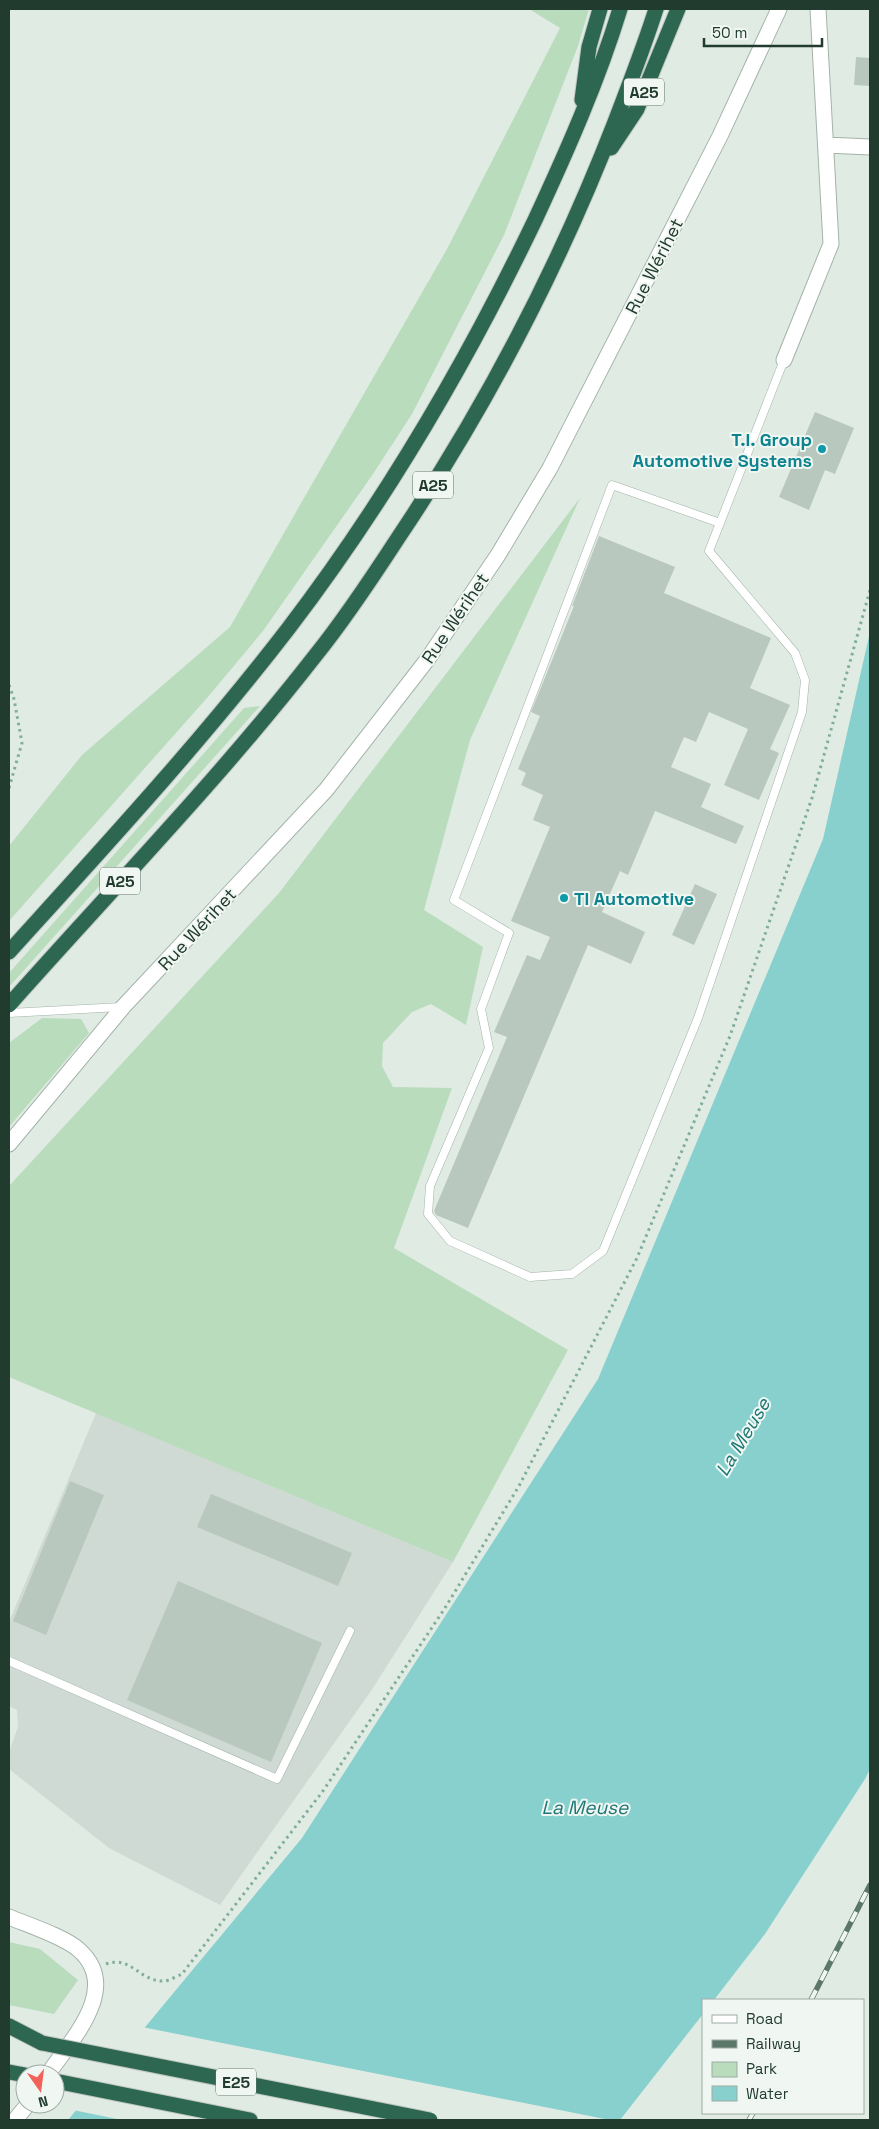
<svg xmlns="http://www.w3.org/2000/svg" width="879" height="2129" viewBox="0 0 879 2129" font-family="'Space Grotesk',sans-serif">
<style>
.built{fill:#cedad3}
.green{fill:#b9dcbc}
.water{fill:#88d0ce}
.pier{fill:#e0ebe4}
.building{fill:#b8c8bf}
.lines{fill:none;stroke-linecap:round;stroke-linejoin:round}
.lane-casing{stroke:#a3b3aa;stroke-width:9}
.street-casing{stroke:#a3b3aa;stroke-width:17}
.highway-casing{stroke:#c1c8c5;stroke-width:17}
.path{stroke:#80ae98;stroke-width:3;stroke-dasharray:2.5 4;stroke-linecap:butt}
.lane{stroke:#fff;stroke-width:8}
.street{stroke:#fff;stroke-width:15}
.highway{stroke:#2d6751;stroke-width:15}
.rail-casing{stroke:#5b776a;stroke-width:5.5}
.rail{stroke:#f0f7f2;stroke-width:4;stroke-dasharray:11;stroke-linecap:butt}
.highway-bridge-casing{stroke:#c1c8c5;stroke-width:17;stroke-linecap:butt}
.highway-bridge{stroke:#2d6751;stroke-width:15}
.culture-dot{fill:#0f9aa8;stroke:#f0f7f2;stroke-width:2}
.labels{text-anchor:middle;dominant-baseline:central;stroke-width:4;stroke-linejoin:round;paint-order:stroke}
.shield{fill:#f0f7f2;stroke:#5f736a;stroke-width:1}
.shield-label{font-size:16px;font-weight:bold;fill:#213b2f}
.street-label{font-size:18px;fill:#213b2f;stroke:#f0f7f2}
.culture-label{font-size:18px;font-weight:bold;fill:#0d838f;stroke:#f0f7f2;text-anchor:end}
.water-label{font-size:19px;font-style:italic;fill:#1c7675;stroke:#f0f7f2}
</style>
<rect width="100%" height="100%" fill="#e0ebe4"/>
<path class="built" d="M96,1413L453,1562L371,1691L220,1905L109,1848L9,1769V1752L18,1727L17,1710L9,1706V1622Z"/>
<path class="green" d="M529,9H589L578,46L504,235L412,414L373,474L263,631L207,698L9,921V846L82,755L230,627L447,249L560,28Z
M580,498L470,740L424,910L483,947L466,1025L431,1004L412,1012L383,1043L382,1066L393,1087L452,1088L394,1248L568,1350L453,1562L9,1377V1186L279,893Z
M260,706L9,987V973L244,708Z
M42,1018L81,1019L89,1033L9,1127V1043Z
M9,1942L40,1949L78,1980L54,2014L9,2005Z"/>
<path class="water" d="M870,632V1769L865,1779L765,1934L714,2000H703V2014L620,2120H68L302,1838L598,1379L823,839Z"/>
<path class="pier" d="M142,2027L610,2120H122L73,2110Z"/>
<path class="building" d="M856,57L870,58V86L854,85Z
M815,412L854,428L835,474L825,470L809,510L779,497Z
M599,536L675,567L664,593L771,638L750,688L790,705L770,749L779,753L759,800L724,785L748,729L709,712L696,742L684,737L671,767L711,784L701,807L744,826L736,844L655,811L628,875L620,871L602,912L645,932L631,964L588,945L468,1228L436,1215L434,1211L507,1037L494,1032L527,955L540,960L550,937L511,921L550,827L533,820L543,795L521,785L526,773L518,769L540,716L531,712L574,606H572Z
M695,884L717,894L694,945L672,935Z
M70,1481L104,1495L46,1635L13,1621Z
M211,1494L352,1553L338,1586L197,1527Z
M178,1581L322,1643L271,1762L127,1700Z"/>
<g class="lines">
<defs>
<path id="lane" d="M720,523L612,485L454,900L509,933L481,1009L489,1048L430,1186L428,1214L450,1241L530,1277L572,1274L603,1251L698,1018L802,712L805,680L795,653L709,551L784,360
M9,1013L121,1007
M9,1661L277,1779L350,1631"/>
<path id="street" d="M826,145L870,147
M784,360L831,244L818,9
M9,1144L123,1007L326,790L427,660L498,555L550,468L720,136L779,9
M9,1917C28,1925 65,1937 79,1950C122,1988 71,2040 48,2074
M15,2120L28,2104"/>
<path id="highway" d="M582,100L589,47L600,9
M611,148L637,109L678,9
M9,952C104,847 201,742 288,629C385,502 466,364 535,220C567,151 598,81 620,9
M9,1005C112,889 220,778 315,656C345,619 372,578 398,538C486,407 558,269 615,122C629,85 644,47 656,9
M9,2026L42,2043
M9,2072L25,2075
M55,2081L250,2120"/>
</defs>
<use href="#lane" class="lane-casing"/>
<use href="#street" class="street-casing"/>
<use href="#highway" class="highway-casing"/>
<path class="path" d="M9,685L14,699L22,743L9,788
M106,1964C132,1955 139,1982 164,1981C169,1981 177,1976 182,1974L323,1791L445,1608L519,1486L637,1258L730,1036L812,798L870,590"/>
<use href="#lane" class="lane"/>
<use href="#street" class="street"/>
<use href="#highway" class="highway"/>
<defs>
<path id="rail" d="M811,2000L870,1885
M749,2120L753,2113"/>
</defs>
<use href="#rail" class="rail-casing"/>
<use href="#rail" class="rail"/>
<defs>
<path id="highway-bridge" d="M42,2043L430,2120"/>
</defs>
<use href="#highway-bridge" class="highway-bridge-casing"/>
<use href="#highway-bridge" class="highway-bridge"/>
</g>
<g class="culture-dot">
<circle cx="822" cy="449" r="5"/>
<circle cx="564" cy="898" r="5"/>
</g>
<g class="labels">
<g class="shield">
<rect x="624" y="78.5" width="40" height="27" rx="4"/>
<rect x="413" y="471.5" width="40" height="27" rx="4"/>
<rect x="100" y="867.5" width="40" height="27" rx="4"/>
<rect x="216" y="2068.5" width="40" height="27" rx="4"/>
</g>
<g class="shield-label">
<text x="644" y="92">A25</text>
<text x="433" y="485">A25</text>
<text x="120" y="881">A25</text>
<text x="236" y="2082">E25</text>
</g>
<g class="street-label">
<text transform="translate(654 266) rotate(-63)">Rue Wérihet</text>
<text transform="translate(455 618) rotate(-56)">Rue Wérihet</text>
<text transform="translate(197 929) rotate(-47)">Rue Wérihet</text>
</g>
<g class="culture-label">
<text x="812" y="439">T.I. Group<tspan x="812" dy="21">Automotive Systems</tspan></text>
<text x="574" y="898" text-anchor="start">TI Automotive</text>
</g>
<g class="water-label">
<text transform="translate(743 1437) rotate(-59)">La Meuse</text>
<text x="585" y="1807">La Meuse</text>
</g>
</g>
<rect width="879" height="2129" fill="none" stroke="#213b2f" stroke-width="20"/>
<rect x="702" y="1999" width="162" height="115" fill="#f0f7f2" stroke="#9daca4"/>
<rect x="712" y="2015" width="25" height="8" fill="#ffffff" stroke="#9daca4"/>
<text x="746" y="2024" font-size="15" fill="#213b2f">Road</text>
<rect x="712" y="2040" width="25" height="8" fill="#5b776a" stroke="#9daca4"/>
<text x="746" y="2049" font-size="15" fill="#213b2f">Railway</text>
<rect x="712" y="2062" width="25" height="15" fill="#b9dcbc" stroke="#9daca4"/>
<text x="746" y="2074" font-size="15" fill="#213b2f">Park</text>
<rect x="712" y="2086" width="25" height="15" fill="#88d0ce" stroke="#9daca4"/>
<text x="746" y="2099" font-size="15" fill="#213b2f">Water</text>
<g transform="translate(40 2089) rotate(166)"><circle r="24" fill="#f0f7f2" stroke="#9daca4"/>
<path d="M0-4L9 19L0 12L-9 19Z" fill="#f16258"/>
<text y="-8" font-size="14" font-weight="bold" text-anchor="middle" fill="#213b2f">N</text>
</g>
<path d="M704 38v8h118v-8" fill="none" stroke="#213b2f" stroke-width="2.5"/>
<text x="712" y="38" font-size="15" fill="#213b2f" stroke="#f0f7f2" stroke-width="4" paint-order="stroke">50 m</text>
</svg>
